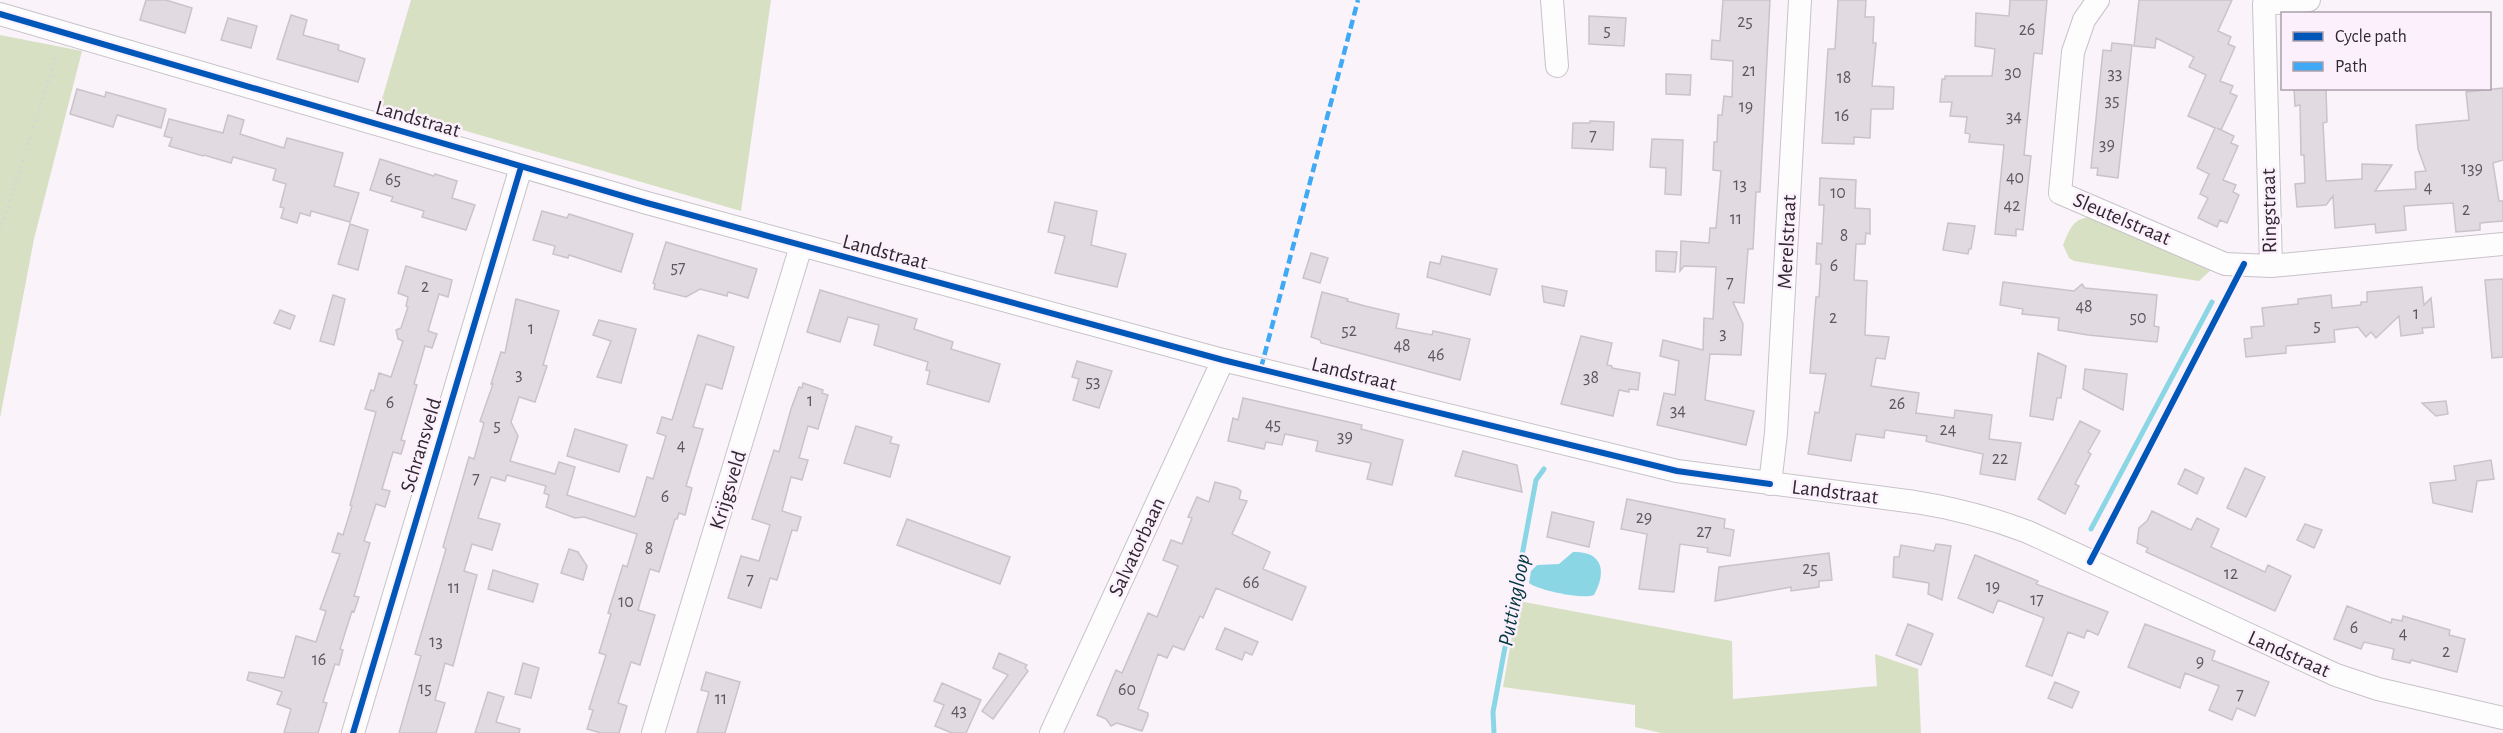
<svg xmlns="http://www.w3.org/2000/svg" width="2503" height="733" viewBox="0 0 2503 733" font-family="'Alegreya Sans',sans-serif">
<style>
.green{fill:#d7e0c3}
.water{fill:#8bd6e4}
.lines{fill:none;stroke-linecap:round;stroke-linejoin:round}
.stream{stroke:#8bd6e4;stroke-width:5}
.building{fill:#e1dae1;stroke:#cac3ca;stroke-width:1.5}
.minor-casing{stroke:#c8c2c9;stroke-width:24}
.path{stroke:#d7d4d7;stroke-width:3;stroke-dasharray:1.5 4.5;stroke-linecap:butt}
.minor{stroke:#fefdfe;stroke-width:22}
.quiet{stroke:#3fa9f5;stroke-width:4.5;stroke-dasharray:9 4.5;stroke-linecap:butt}
.cycleway-casing{stroke:#fdf0fd;stroke-width:10}
.cycleway{stroke:#0057b8;stroke-width:6}
.labels{text-anchor:middle;dominant-baseline:central;stroke-width:5;stroke-linejoin:round;paint-order:stroke}
.number-label{font-size:18px;fill:#5e575f}
.street-label{font-size:21px;fill:#2f2830;stroke:#fdf0fd}
.water-label{font-size:22px;font-style:italic;fill:#00363d;stroke:#fdf0fd}
</style>
<rect width="100%" height="100%" fill="#faf3fa"/>
<path class="green" d="M411,0H771L741,211L380,106Z
M0,35L82,51L34,239L0,418Z
M2093,217L2212,269L2199,281L2074,261L2069,258L2063,245C2070,229 2073,217 2093,217Z
M1518,601L1732,641L1733,699L1877,686L1875,654L1918,669L1921,733H1661L1635,727V705L1503,687Z"/>
<path class="water" d="M1573,552C1603,551 1607,572 1594,595C1584,600 1537,590 1529,583L1531,571L1537,565L1559,564Z"/>
<g class="lines">
<path class="stream" d="M2091,529L2212,302
M1494,733L1493,712L1536,480L1544,469"/>
</g>
<path class="building" d="M146,0H166L192,8L185,33L140,20Z
M1723,0H1770L1760,192H1756L1753,249H1748L1744,303L1733,302L1743,324L1741,355L1710,354L1705,400L1754,411L1746,445L1657,425L1664,393L1675,395L1679,361L1660,356L1663,340L1703,350L1704,318L1713,319L1716,267L1684,266L1680,271L1681,241L1709,243L1710,228H1716L1721,171L1713,170L1714,142H1717L1718,115H1722L1724,96L1732,97L1733,61L1711,59L1712,40L1720,41Z
M1838,0H1866L1865,17H1874L1873,43H1876L1872,86L1894,87L1893,109H1871L1870,138L1854,137V144L1822,143L1828,49H1835Z
M2010,0H2047L2042,54L2034,53L2024,155L2031,156L2023,230L2016,229V236L1995,234L2004,145L1969,142L1970,134L1965,133L1967,117L1950,116L1952,102H1940L1942,79H1945V76H1992L1995,49L1975,46L1976,13L2009,16Z
M2139,0H2232L2218,31L2231,37L2228,44L2235,47L2220,81L2233,86L2230,93L2237,96L2221,130L2217,128L2234,136L2231,143L2238,146L2223,180L2236,185L2233,192L2239,195L2227,223L2220,220L2217,227L2198,218L2208,198L2200,194L2209,174L2197,168L2215,128L2188,116L2206,75L2189,67L2194,57L2156,38L2155,48L2134,46Z
M291,15L307,20L303,35L339,45L338,50L365,59L358,82L277,59Z
M1589,16L1626,18L1624,46L1589,44Z
M228,18L257,26L251,48L221,40Z
M2112,43L2132,45L2118,178L2097,175L2098,168H2091L2103,50L2111,51Z
M1666,74L1691,75L1690,95L1666,94Z
M2294,88H2326L2327,122L2323,123L2326,181L2362,179V164L2392,165L2375,191L2416,189L2415,172L2426,171L2418,149L2416,125L2469,120L2466,92L2503,88V160L2493,163L2499,201H2503V221L2480,223V230L2456,232L2453,203L2404,206L2406,230L2376,233L2375,224L2335,228L2333,196L2326,205L2297,207L2295,184L2305,183L2304,155H2301L2300,105L2295,106Z
M77,89L105,97L106,92L166,109L161,128L117,115L113,127L70,114Z
M228,115L244,120L240,134L284,148L287,138L343,153L334,186L359,193L350,222L311,211L310,216L300,213L297,223L281,218L284,208L280,207L286,184L273,180L276,169L233,157L231,163L204,155L203,156L169,146L172,138L164,136L169,119L223,133Z
M1590,121L1614,122L1613,150L1572,148L1573,123H1590Z
M1652,139L1683,140L1681,195L1665,194L1666,168L1650,167Z
M380,159L434,176L435,174L457,181L452,198L475,205L466,230L422,217L424,211L391,201L393,197L370,190Z
M1820,178L1856,180L1855,208L1870,209V234L1866,233L1865,244H1856L1854,280L1867,281L1865,335L1889,337L1885,359L1876,358L1871,386L1919,393L1916,413L1954,418L1955,410L1992,415L1989,439L2021,443L2015,480L1980,474L1983,454L1929,442L1926,441L1927,436L1885,430L1884,438L1856,434L1851,461L1808,454L1815,412L1819,413L1826,374L1810,373L1816,297H1819L1821,264H1816L1817,243L1822,244L1824,205H1819Z
M1055,202L1097,211L1091,245L1126,254L1117,287L1055,273L1065,236L1048,232Z
M542,211L567,218L569,214L633,234L621,272L569,255L568,258L553,254L555,246L533,240Z
M1948,223L1975,226L1971,249H1969L1968,254L1943,250Z
M350,224L368,230L358,270L338,264Z
M666,242L757,269L748,298L728,292L727,296L700,289L686,297L654,289L655,284L653,283Z
M1656,251L1677,252L1675,272L1656,271Z
M1311,253L1328,258L1320,283L1303,278Z
M1442,256L1497,269L1490,295L1427,277L1430,262L1440,264Z
M406,266L452,280L448,297L439,294L428,331L437,334L432,348L425,346L414,384L417,385L401,440L405,441L401,454L393,452L382,489L390,491L385,507L376,504L364,541L370,543L354,596L359,597L354,612L352,611L340,649L343,650L339,665L335,664L323,702L327,703L318,733H284L291,709L277,704L282,692L247,680L249,672L284,678L296,636L316,642L326,611L320,609L340,554L332,552L338,533L343,535L352,506L350,505L354,491L376,412L365,409L371,390L374,391L379,373L391,377L403,341L398,339L396,330L401,328L408,307L406,306L408,297L398,293Z
M2503,279V357L2492,358L2485,280Z
M2003,282L2074,291L2082,284L2085,288L2157,295L2154,326L2159,327L2157,342L2088,335L2058,330L2059,318L2022,314L2023,309L2000,305Z
M1542,286L1567,291L1564,306L1544,302Z
M2422,287L2424,305L2431,298L2434,327L2422,328L2423,333L2401,336L2399,316L2376,338L2371,332L2366,337L2358,327L2334,330L2335,342L2286,346V353L2246,357L2244,339L2252,338L2251,327L2264,326L2262,308L2298,304V299L2331,295L2332,308L2361,305V302H2367V292Z
M820,290L917,319L914,329L953,342L951,349L1000,364L989,402L927,384L930,371L926,370L928,362L874,345L879,325L848,317L840,342L807,332Z
M1322,292L1348,299L1347,301L1365,306L1399,314L1396,328L1432,335L1433,331L1470,339L1460,380L1321,343L1320,340L1311,337Z
M333,295L345,299L334,345L320,341Z
M516,299L559,311L543,365L547,366L535,402L519,397L511,422L518,436L510,461L555,474L559,462L575,467L567,495L635,517L647,477L653,479L666,436L657,433L662,417L672,420L698,335L734,347L722,389L706,384L693,427L703,429L686,486L692,488L685,515L679,513L677,519H675L659,572L650,569L638,610L655,615L640,665L631,662L618,703L627,706L619,733H601L587,729L593,710L589,709L606,655L599,653L611,614L608,613L623,565L627,567L637,534L584,517L575,518L546,507L549,495L544,493L546,486L507,475L505,481L491,477L478,518L500,524L492,550L472,544L464,571L477,575L453,666L445,663L435,700L445,703L436,733H399L421,656L415,654L446,549L443,547L469,457L474,459L484,423L480,421L493,384H491L501,352L505,353Z
M280,310L295,316L290,329L274,323Z
M599,320L636,329L621,383L597,377L611,341L593,335Z
M1581,336L1612,343L1607,365L1612,366V368L1640,373L1638,390L1629,389V392L1619,390L1613,416L1561,404Z
M2038,353L2066,366L2061,398H2057L2053,420L2030,416Z
M1077,361L1112,371L1099,408L1073,400L1079,379L1072,377Z
M2085,369L2127,374L2123,410L2083,389Z
M803,383L823,390L822,393L828,395L818,429L808,426L799,458L808,460L802,480L791,477L782,511L801,517L797,531L792,530L777,580L770,578L761,608L728,598L741,556L759,561L770,525L752,519L774,450L779,452L791,409L799,387L802,388Z
M1243,398L1362,425L1361,429L1403,440L1392,485L1367,479L1371,463L1316,451L1318,441L1285,434L1282,445L1266,442L1264,449L1228,441L1233,418L1238,420Z
M2446,401L2448,414L2436,416L2422,403Z
M2080,421L2100,431L2088,452L2091,454L2075,484L2079,486L2065,514L2038,499Z
M856,426L892,437L890,443L899,445L890,477L844,463Z
M575,429L627,445L619,472L567,456Z
M1463,451L1517,465L1522,492L1455,476Z
M2491,460L2494,479L2477,481L2472,512L2433,503L2430,483L2456,480L2454,466Z
M2245,468L2265,477L2246,517L2227,508Z
M2185,469L2204,478L2197,494L2178,484Z
M1215,482L1237,488L1241,491L1239,499L1247,501L1232,534L1270,552L1263,569L1306,587L1292,620L1216,588L1203,618L1200,616L1184,650L1173,646L1167,658L1158,654L1138,709L1148,713V716L1142,731L1117,723L1111,726L1106,719L1097,715L1116,670L1122,673L1148,613L1157,617L1178,566L1163,560L1171,540L1182,544L1192,518L1188,517L1197,497L1209,502Z
M1627,499L1725,519L1724,528L1734,530L1730,556L1707,552L1708,548L1680,544L1674,592L1639,589L1647,534L1621,529Z
M2152,511L2191,530L2197,518L2219,529L2211,547L2265,572L2268,565L2291,576L2275,611L2146,552L2148,548L2137,543L2139,528L2147,521Z
M1552,512L1594,522L1589,547L1547,537Z
M907,519L1010,557L1000,584L897,545Z
M2305,524L2322,530L2314,548L2297,540Z
M1936,544L1951,546L1942,600L1928,594L1929,583L1893,577L1894,557H1899L1901,545L1934,551Z
M569,549L578,552L587,566L583,580L561,573Z
M1829,553L1832,580L1819,581V587L1791,591V587L1715,601L1719,567Z
M1975,555L2038,581L2036,584L2108,612L2098,635L2087,630L2084,638L2068,632L2052,676L2026,666L2044,618L1998,600L1993,613L1958,598Z
M493,570L538,584L533,602L488,589Z
M2347,606L2391,623L2392,619L2402,621L2403,616L2450,630L2449,635L2465,639L2457,672L2411,660L2410,663L2392,659L2394,649L2364,642L2361,649L2334,639Z
M1908,624L1933,634L1921,665L1896,655Z
M2145,624L2215,651L2212,660L2269,682L2255,716L2237,708L2232,720L2209,710L2219,686L2185,673L2180,688L2128,667Z
M1225,628L1258,642L1252,655L1245,652L1242,660L1216,649Z
M999,653L1027,665L1025,668L1028,671L993,719L982,711L1008,675L993,668Z
M523,663L539,668L531,698L515,694Z
M706,672L740,682L725,733H697L709,692L701,690Z
M2055,682L2079,692L2072,708L2048,698Z
M942,683L981,700L966,733H952L935,726L944,705L934,701Z
M488,692L504,697L496,722L520,729L519,733H475Z"/>
<g class="lines">
<defs>
<path id="minor" d="M1552,0L1557,66
M2098,0L2084,20L2073,52L2060,193L2225,264L2271,266
M2309,0L2264,4L2271,266L2503,244
M0,14L647,203L1223,360L1677,471L1915,502C1954,508 1991,518 2028,532L2336,675L2378,689L2503,718
M1770,484L1776,433L1800,0
M353,733L521,167
M653,733L801,246
M1051,733L1223,360"/>
</defs>
<use href="#minor" class="minor-casing"/>
<path class="path" d="M0,230L58,52"/>
<use href="#minor" class="minor"/>
<path class="quiet" d="M1261,368L1358,0"/>
<defs>
<path id="cycleway" d="M0,14L647,203L1223,360L1677,471L1770,484
M2090,562L2244,264
M353,733L521,167"/>
</defs>
<use href="#cycleway" class="cycleway-casing"/>
<use href="#cycleway" class="cycleway"/>
</g>
<g class="labels">
<g class="number-label">
<text x="1745" y="22">25</text>
<text x="2027" y="30">26</text>
<text x="1607" y="31">5</text>
<text x="1749" y="71">21</text>
<text x="2013" y="73">30</text>
<text x="2115" y="74">33</text>
<text x="1844" y="78">18</text>
<text x="2112" y="101">35</text>
<text x="1746" y="107">19</text>
<text x="1842" y="116">16</text>
<text x="2014" y="117">34</text>
<text x="1593" y="136">7</text>
<text x="2107" y="145">39</text>
<text x="2472" y="169">139</text>
<text x="2015" y="178">40</text>
<text x="393" y="180">65</text>
<text x="1740" y="185">13</text>
<text x="2428" y="188">4</text>
<text x="1838" y="193">10</text>
<text x="2012" y="206">42</text>
<text x="2466" y="210">2</text>
<text x="1736" y="219">11</text>
<text x="1844" y="236">8</text>
<text x="1834" y="266">6</text>
<text x="678" y="268">57</text>
<text x="1730" y="283">7</text>
<text x="425" y="287">2</text>
<text x="2084" y="307">48</text>
<text x="2416" y="314">1</text>
<text x="1833" y="318">2</text>
<text x="2138" y="318">50</text>
<text x="2317" y="326">5</text>
<text x="531" y="329">1</text>
<text x="1349" y="331">52</text>
<text x="1723" y="334">3</text>
<text x="1402" y="346">48</text>
<text x="1436" y="355">46</text>
<text x="519" y="375">3</text>
<text x="1591" y="378">38</text>
<text x="1093" y="382">53</text>
<text x="810" y="401">1</text>
<text x="390" y="403">6</text>
<text x="1897" y="404">26</text>
<text x="1678" y="411">34</text>
<text x="1273" y="425">45</text>
<text x="497" y="426">5</text>
<text x="1948" y="430">24</text>
<text x="1345" y="437">39</text>
<text x="681" y="446">4</text>
<text x="2000" y="459">22</text>
<text x="476" y="479">7</text>
<text x="665" y="497">6</text>
<text x="1644" y="518">29</text>
<text x="1704" y="532">27</text>
<text x="649" y="549">8</text>
<text x="1810" y="569">25</text>
<text x="2231" y="574">12</text>
<text x="750" y="580">7</text>
<text x="1251" y="583">66</text>
<text x="1993" y="587">19</text>
<text x="454" y="588">11</text>
<text x="2037" y="600">17</text>
<text x="626" y="602">10</text>
<text x="2354" y="628">6</text>
<text x="2403" y="634">4</text>
<text x="436" y="642">13</text>
<text x="2446" y="652">2</text>
<text x="319" y="660">16</text>
<text x="2200" y="662">9</text>
<text x="425" y="689">15</text>
<text x="1127" y="690">60</text>
<text x="2240" y="695">7</text>
<text x="721" y="699">11</text>
<text x="959" y="711">43</text>
</g>
<g class="street-label">
<text transform="translate(418 119) rotate(16)">Landstraat</text>
<text transform="translate(2269 211) rotate(-91)">Ringstraat</text>
<text transform="translate(2122 219) rotate(23)">Sleutelstraat</text>
<text transform="translate(1787 242) rotate(-87)">Merelstraat</text>
<text transform="translate(885 252) rotate(15)">Landstraat</text>
<text transform="translate(1354 374) rotate(14)">Landstraat</text>
<text transform="translate(421 445) rotate(-73)">Schransveld</text>
<text transform="translate(728 490) rotate(-73)">Krijgsveld</text>
<text transform="translate(1835 492) rotate(7)">Landstraat</text>
<text transform="translate(1137 547) rotate(-65)">Salvatorbaan</text>
<text transform="translate(2289 654) rotate(24)">Landstraat</text>
</g>
<g class="water-label">
<text transform="translate(1514 600) rotate(-79)">Puttingloop</text>
</g>
</g>
<rect x="2281" y="12" width="210" height="78" fill="#fdf0fd" stroke="#aba0ab" stroke-width="1.5"/>
<rect x="2293" y="32" width="30" height="9" fill="#0057b8" stroke="#aba0ab" stroke-width="1.5"/>
<text x="2335" y="42" font-size="18" fill="#2f2830">Cycle path</text>
<rect x="2293" y="62" width="30" height="9" fill="#3fa9f5" stroke="#aba0ab" stroke-width="1.5"/>
<text x="2335" y="72" font-size="18" fill="#2f2830">Path</text>
</svg>
